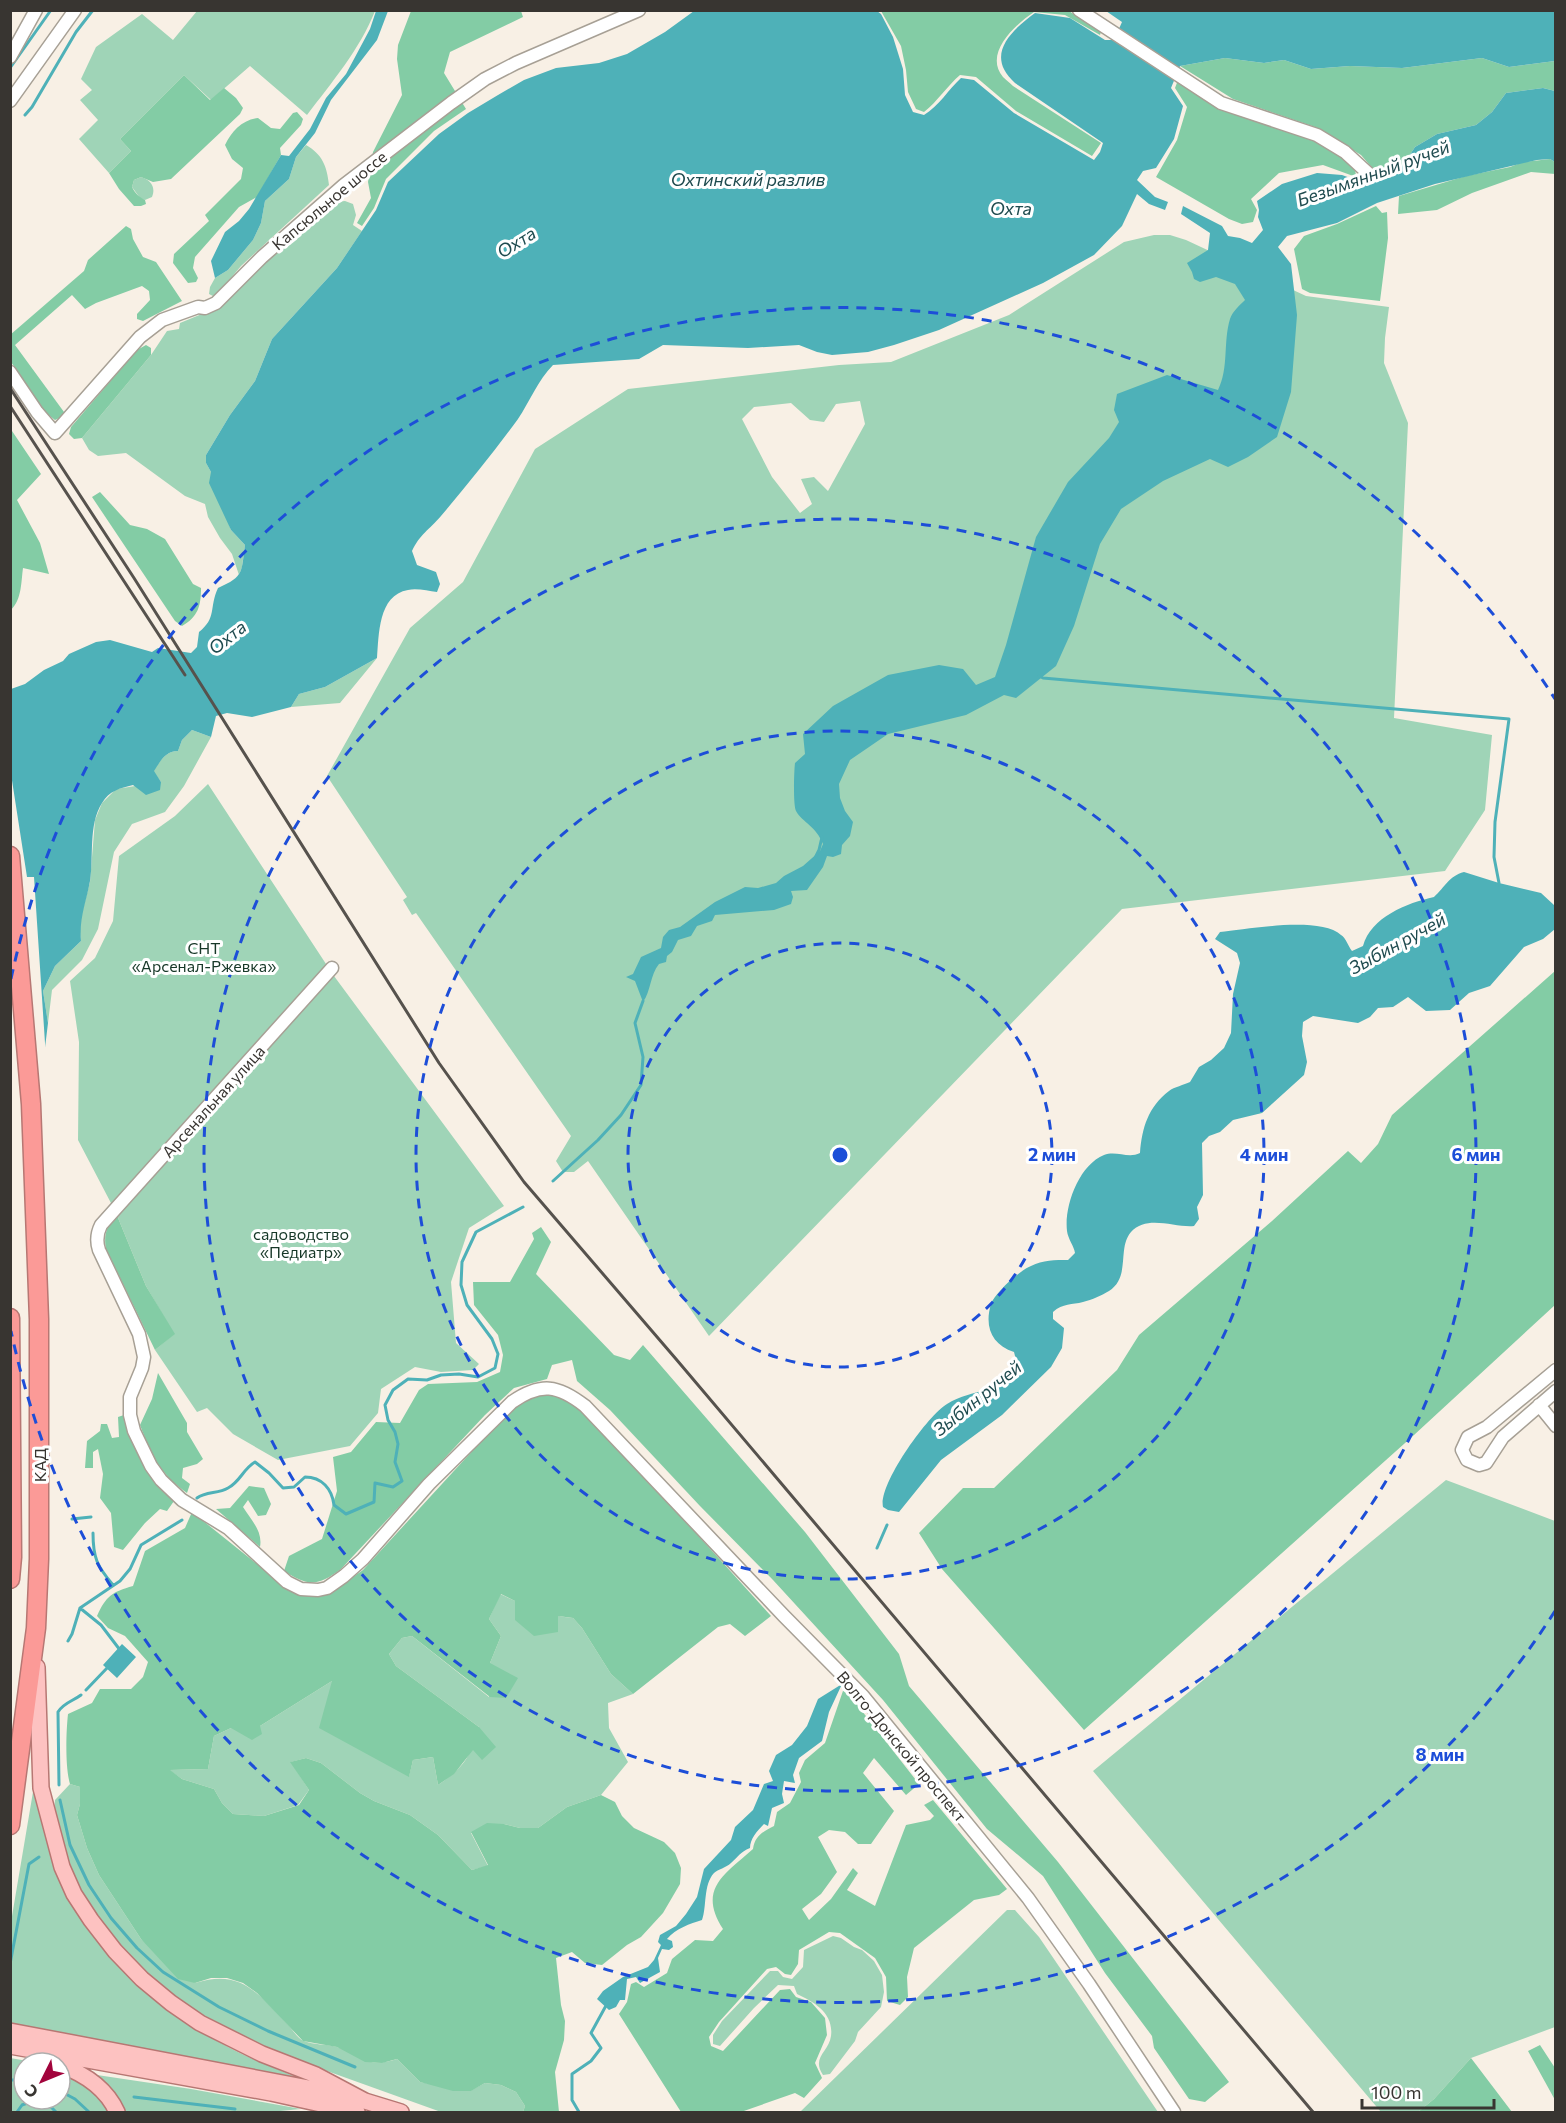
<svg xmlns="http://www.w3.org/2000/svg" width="1566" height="2123" viewBox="0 0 1566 2123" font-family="Commissioner,sans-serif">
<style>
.green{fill:#9fd4b7;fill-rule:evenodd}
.forest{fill:#83cca5}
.water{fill:#4eb1b8}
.pier{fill:#f8f0e5}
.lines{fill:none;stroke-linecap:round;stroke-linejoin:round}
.stream{stroke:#4eb1b8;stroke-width:3}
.minor-casing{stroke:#a7a095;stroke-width:15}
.major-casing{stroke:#b77773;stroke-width:18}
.highway-casing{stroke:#b77773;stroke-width:21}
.minor{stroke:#fff;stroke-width:12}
.major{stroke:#fdc2c1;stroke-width:15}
.highway{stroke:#fb9a97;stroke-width:18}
.rail{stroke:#56524d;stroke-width:3}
.ring{fill:none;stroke:#1d4ed8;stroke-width:3;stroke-dasharray:10 8}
.labels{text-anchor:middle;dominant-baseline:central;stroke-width:6;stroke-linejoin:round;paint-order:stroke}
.street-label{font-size:16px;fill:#383531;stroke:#fff}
.park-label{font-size:16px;fill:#173828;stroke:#fff}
.water-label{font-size:18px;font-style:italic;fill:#1f4b4f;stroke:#fff}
.centre{fill:#1d4ed8;stroke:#fff;stroke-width:3}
.ring-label{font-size:18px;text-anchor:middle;font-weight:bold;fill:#1d4ed8;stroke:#fff;stroke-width:6;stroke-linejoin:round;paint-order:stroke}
</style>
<rect width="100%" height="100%" fill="#f8f0e5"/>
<path class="green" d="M342,10L375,11C360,49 332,82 307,115L250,66L211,100L184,75L120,139L131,151L109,173L79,139L98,120L80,100L92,90L81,79L96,47L142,14L173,40L197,11Z
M306,145C322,154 327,166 329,185L241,266L215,297L209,294L210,287L215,278L228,270L253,240L261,223L265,201L289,179L296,157Z
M141,177C151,180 156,187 152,197L145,200L140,198L132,187L134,180Z
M345,201L353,204L356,215L353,225L362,231L337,268L272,339L255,381L230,415L206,455V463L211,472L231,530L245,545L242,567L239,575L232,554L220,538L208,517L205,504L185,496L126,453L98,456L89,450L82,438L151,355L167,331L179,329L180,323L214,309L226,300L326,203Z
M1154,235H1170L1186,240L1306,296L1389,307L1385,338L1384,363L1408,423L1394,718L1492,735L1485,810L1445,871L1122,909L709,1336L588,1161L574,1172H563L556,1161L571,1136L416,913L412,915L403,900L407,897L327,776L410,628L463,582L535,449L628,389L839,365L891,362L1009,315L1124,242ZM860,401L865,424L828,491L814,477L801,479L812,504L800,513L772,477L742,419L754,407L791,403L810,420L824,422L836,404Z
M377,658L340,703L291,707L299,694L325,687Z
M192,730L211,737L184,786L165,812L132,824L114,852L98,929L82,960L52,990L48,1023L43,991L55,966L81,941L79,924L90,882L95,820L102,803L116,789L161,782L153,771C160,762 165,751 178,751L182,740Z
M208,784L328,967L112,1205L78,1140L79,1042L70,981L95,958L113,921L119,856L175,816Z
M334,976L504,1206L469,1228L451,1282L456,1343L479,1364L473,1370L441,1372L415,1367L381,1389L378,1413L350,1446L278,1460L233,1434L207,1408L197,1412L155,1350L174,1334L146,1286L116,1213Z
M1446,1480L1555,1521V2027L1471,2058L1434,2099L1418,2112H1381L1093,1771Z
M500,1594C523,1605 548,1616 573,1618L582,1628L611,1674L633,1694L608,1703L609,1728L628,1762L601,1795L567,1807L538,1828H520L504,1824L471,1833L488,1866L472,1870L438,1835L410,1815L374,1801L360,1793L321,1763L306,1758L291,1762L309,1790L298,1805L264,1816L233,1814L222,1803L214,1789L182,1779L169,1770L208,1769L214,1736L231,1728L260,1726L332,1681L409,1776L413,1760L433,1757L438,1785C463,1768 471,1757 479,1727L396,1666L389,1654L402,1638L412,1636L489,1697L490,1663L501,1636L489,1619Z
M70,1784L80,1787V1804L77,1815L87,1848L99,1875L141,1939L195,1983C242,1968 258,1994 288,2025C293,2030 298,2039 304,2041C314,2045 326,2044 337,2047C364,2056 365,2069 397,2059L420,2082L470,2091L485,2083L501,2085L516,2092L525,2106L523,2112H441L263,2048L233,2033L175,1998L148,1975L120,1947L80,1891L68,1864L54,1811L55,1800Z
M34,1786C41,1814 45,1844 57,1870C91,1950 152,2006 228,2047C256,2062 287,2072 316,2086L11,2028V1922Z
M1007,1910H1015L1039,1937L1158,2112H800Z
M833,1936L841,1938L854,1947L862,1950L874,1961L882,1975L884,1992L881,2007L858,2032L855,2041L830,2074L823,2075C811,2057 829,2052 831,2036C834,2013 814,2002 797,1994L794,1986L778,1985L754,2008L720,2046L713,2044V2035L722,2021L770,1971H778L783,1977L792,1979L803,1967L804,1950Z
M10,2058L40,2063H24V2099H60V2069L87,2081L111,2112H11Z
M97,2075L191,2089L301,2109L270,2112H124L96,2078Z"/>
<path class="forest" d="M411,11H521L523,17L450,52L444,73L466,109L434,131L386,179L374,208L362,226L357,223L371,198L368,182L373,152L402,95L397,59L398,45Z
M881,11H1069L1101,32L1100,35L1065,15L1034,12C1016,24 983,53 1003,77C1006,80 1010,83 1013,86L1101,143L1092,156L1016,111L976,77L960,75C947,86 938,101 924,112L916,109L908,92L906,70L901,46Z
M1225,58L1264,63L1284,60L1311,69L1350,66L1402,68L1482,58L1509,67L1555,61V91L1543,88L1506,93L1492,112L1476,125L1437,134L1415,147L1401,168L1380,177L1361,155L1315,127L1233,99L1180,66Z
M184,75L210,100L224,88L236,98L243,108L240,114L171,179L153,182L141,177L134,180L132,187C135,193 139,197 145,200L146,204L141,206H134L119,189L109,173L131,151L120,139Z
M1178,80C1190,89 1203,100 1216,106C1243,119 1358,141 1356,177L1323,165L1279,173L1251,199L1257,210L1253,222L1242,224L1229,219L1156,177L1177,140L1187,107L1175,88Z
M297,112L303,119L301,125L280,148L281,155L257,197L239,207L195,257L193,268L198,278L196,282L188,283L173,263L174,254L209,221L205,215L241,179L243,168L232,159L225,145C232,131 242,120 258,118L271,128L280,129L293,113Z
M1550,159L1555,162V174L1531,172L1472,193L1437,210L1398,214L1399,196L1466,176L1510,167L1523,162Z
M1376,206L1382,213L1387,212L1388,238L1380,301L1310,293L1302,289L1294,249L1304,236L1337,224Z
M126,226L131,229L133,239L143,257L156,262L182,301L143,321L137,319V314L150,300L149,291L142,286L96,303L85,309L72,295L15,345L64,412V416L55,420L46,413L11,362L10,335L84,271L88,260Z
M146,345L151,348V355L87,432L82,438L74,439L69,434L71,427L137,350Z
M10,428L41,474L17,500L40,543L49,574L23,568C21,582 22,599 11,610Z
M100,492L130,525L147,529L165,539L193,584L201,588C201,606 198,617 182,626L175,621L92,497Z
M1555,971V1305L1414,1435L1084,1730L942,1569L919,1533L963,1488H994L1117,1370L1139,1335L1272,1221L1348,1151L1361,1163L1378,1144L1392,1115Z
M116,1213L146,1286L175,1334L155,1350L106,1249C103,1234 108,1225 116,1213Z
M541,1227L551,1242L536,1274L614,1355L630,1360L643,1345L805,1532L899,1654L909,1686L1058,1862L1229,2082L1205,2102L1189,2099L1154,2048L1152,2036L1105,1973L1043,1876L987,1829L883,1700L773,1580L700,1506L610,1410L577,1381L572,1360L552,1365L547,1379L514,1388L485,1415L341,1569C318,1586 309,1587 284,1571L289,1556L322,1539L337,1491L333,1457L351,1452L376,1422L400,1423L419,1390L428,1384L477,1382L500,1372L503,1355L498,1335L474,1305L473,1282H510L534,1239L532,1233Z
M158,1373L187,1423V1432L203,1459L197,1464L183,1468L182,1478L190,1484L187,1493C159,1473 152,1456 140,1425L152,1399Z
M549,1391L565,1397L589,1415L771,1616L745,1636L730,1624L718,1627L633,1694L611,1674L582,1628L573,1618L558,1616V1632L534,1636L515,1620V1601L501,1594L489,1619L501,1636L490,1663L518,1678L506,1698L490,1697L412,1636L402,1638L389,1654L396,1666L479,1727L496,1747L482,1760L473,1750L454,1774L438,1785L433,1757L413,1760L409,1777L319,1728L332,1681L260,1726L262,1734L252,1740L231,1728L214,1736L208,1769L170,1770L182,1779L214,1789L222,1803L233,1814L264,1816L299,1805L309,1790L290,1762L306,1758L321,1763L360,1793L374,1801L410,1815L438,1835L472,1870L488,1865L471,1832L487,1823L504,1824L520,1828H538L567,1807L601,1795L615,1802L622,1816L634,1828L664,1842L675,1853L681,1868L680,1884L663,1913L641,1937L627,1945L602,1965L585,1963L572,1952L556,1958L561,2005L565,2021L564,2040L555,2072L559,2112H523L525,2106L516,2092L501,2085L485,2083L471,2091H453L420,2082L397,2059L382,2063L365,2062L337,2047L303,2041L257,1993L243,1983L227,1978H211L195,1983L178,1979L141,1939L99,1875L87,1848L77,1815L80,1804V1787L70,1784C65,1767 66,1732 68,1714L92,1703L100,1689H131L143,1677L148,1662L125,1636L108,1628L97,1616C106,1596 112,1592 133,1586L145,1551L185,1528L192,1512L292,1592L310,1596L333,1591L363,1570L509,1411L531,1397Z
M124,1415C133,1449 149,1477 174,1501L167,1511L160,1509L145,1523L123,1550L114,1547L111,1513L100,1498L103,1474L98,1449L93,1452V1468H85L87,1441L100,1431L101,1424H107L112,1438L119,1437L118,1417Z
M249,1486L264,1488L271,1504L266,1515L258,1516L248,1500L243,1507C251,1520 263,1531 260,1547L216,1509L230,1508Z
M844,1688L919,1784L906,1795L874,1758L863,1773L894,1811L871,1844H858L845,1832L829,1830L818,1837L837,1872L821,1894L802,1909L809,1920L831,1899L853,1868L858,1873L847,1890L875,1906L906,1825L930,1820L934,1816L924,1805L933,1800L1007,1889L999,1895L974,1900L914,1948L907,1977L908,1997L900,2005L887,2001L886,1977L875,1958L840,1933L829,1932L799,1950L798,1964L791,1975L785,1974L776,1967L767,1969L719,2022L709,2037L711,2046L723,2051L780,1990L790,1989L796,1997L811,2002L825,2018L827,2035L815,2063L822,2078L804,2098L795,2093L741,2112H681L619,2014L627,2002L631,1984L636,1982L644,1987L667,1973L672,1959L695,1940L713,1941L723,1929C697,1889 725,1874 753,1849C755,1836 762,1832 774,1826L777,1812L790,1803L801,1782L799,1773L805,1760L825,1743Z
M1540,2045L1555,2068V2100L1528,2051Z
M1471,2058L1512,2112H1418L1434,2099Z"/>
<path class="water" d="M376,11H388L377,40L331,100L315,133L296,157L289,179L265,201L261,223L253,240L228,270L215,278L211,261L225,232L239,221L249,209L281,155L289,156L310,129L326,98L346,74L370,29Z
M694,11H877L881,14L893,37L903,69L905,95L913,112L924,115C939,106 948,90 961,78L974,80L1014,113L1094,160L1100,152L1103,143L1015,83C985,56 1009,32 1035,13L1070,18L1105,40H1114L1122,22L1106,11H1555V61L1509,67L1482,58L1402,68L1350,66L1311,69L1284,60L1264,63L1225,58L1180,66L1171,88L1183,106L1174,139L1156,168L1143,171L1137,180L1155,197L1168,202L1165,210L1149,204L1137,194L1122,226L1094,255L1043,283L939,330L894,345L868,352L832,355L817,352L799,345L748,348L663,345L639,359L553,365C538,380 530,401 518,419C494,452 468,484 441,516C429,530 420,534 412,551L417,565L436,572L440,584L437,592C428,591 417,588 408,590C378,595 379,635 377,658L325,687L299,694L291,707L252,717L227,713L216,716L211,737L192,730L182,740L178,751C165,751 160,762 154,771L161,782L160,790L146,795L133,785C120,788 109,791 102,803C88,825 94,857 90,881C86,903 79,918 81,941L55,966L43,991L48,1023L44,1056L11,1076V689L25,684L44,670L63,661L69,654L96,642L110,640L152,652L158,648L191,653L197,647L199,632C217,618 209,607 218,588C245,576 241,572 245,545L231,530L209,483L211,472L206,463V455L230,415L255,381L272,339L337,268L376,210L388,182L439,134L468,113L498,95L524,80L556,68L599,63L627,54L665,32Z
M1543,88L1555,91V162L1550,159L1537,160L1435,184L1377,203L1337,223L1287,236L1278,247L1291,264L1297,315L1291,392L1277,437L1248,457L1228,467L1210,459L1163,481L1121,509L1100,544L1074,626L1056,666L1016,698L1004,695L966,715L888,734L850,760L839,784L840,798L845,811L853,822L850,836L842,845L841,854L833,857L827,856L823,867L807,890L791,891L793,897L791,904L774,910L715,915L712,921L697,926L691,936L678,940L672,952L667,956L666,962L659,964C650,975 651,991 643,1002L635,981L626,977L633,974L641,957L661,948L663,937L669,930L680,927L715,902L745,887L758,888L776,883L784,876L803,866L820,851L823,844C816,826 803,823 796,811C793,804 794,771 795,763L805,754L803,734L833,706L888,675L939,665L963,669L976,685L995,677L1006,645L1036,537L1068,482L1109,438L1119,422L1114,410L1117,394L1167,375L1218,390C1229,368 1223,342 1230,319C1232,312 1240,305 1245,300L1235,284L1216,277L1200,282L1194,279L1192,272L1187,263L1208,250L1210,233L1181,214L1183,206L1222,226L1228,236L1240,238L1252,243L1263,230L1258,217L1259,210L1257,201L1282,184L1317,173L1342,175L1364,183L1401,168L1415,147L1437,134L1476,125L1492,112L1506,93Z
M1464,872L1499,883L1541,893L1554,905L1555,929L1543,939L1524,947L1490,986L1469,993L1450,1010L1426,1011L1408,997L1393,1007L1378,1008L1370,1017L1358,1023L1313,1016L1303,1022L1302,1036L1307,1062L1304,1075L1262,1113L1233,1120L1220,1132L1209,1136L1202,1143L1203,1195L1197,1207L1199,1219L1194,1226C1175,1228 1147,1214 1131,1232C1117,1248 1131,1277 1109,1291C1102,1295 1092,1300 1083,1302C1072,1305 1063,1303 1053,1312V1319L1064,1328L1062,1348L1051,1367L1002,1415L941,1460L899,1512L888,1510L883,1507C878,1485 927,1416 947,1404C975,1387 997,1397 1017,1364L1014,1352C992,1345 984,1327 991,1304C995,1293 1020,1270 1031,1266C1043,1260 1055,1260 1068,1260L1075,1253C1074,1246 1068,1239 1067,1231C1064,1206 1079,1165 1104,1155C1116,1150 1128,1159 1140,1153C1142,1128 1148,1107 1169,1091C1174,1087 1184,1085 1190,1082L1199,1067L1211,1060L1224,1048L1231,1033L1233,994L1240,963L1237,953L1215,939L1220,932C1248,929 1320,916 1341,935C1346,938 1348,946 1352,951L1363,946C1371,917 1407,903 1434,897C1445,887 1449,876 1464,872Z
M122,1644L136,1657L117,1678L103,1665Z
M842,1684L829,1712L822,1741L799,1758L793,1775L795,1783L784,1781L782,1794L784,1803L772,1808L768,1826L764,1824C757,1831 750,1839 750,1848C740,1852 738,1857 731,1863C726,1868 718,1869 714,1873C703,1885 707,1907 702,1920C690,1924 676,1928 667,1939L672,1941L673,1947L669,1950L662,1949L658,1958L660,1972L640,1983L636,1977L627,1979L625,2000H620L616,2007L609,2010L597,1999L603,1991L623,1977L648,1967L654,1960L661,1945L658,1942L660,1935L676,1926L686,1914L697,1897L704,1869L731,1840L735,1827L753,1810L764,1784L773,1781L769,1771L776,1755L792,1745L807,1726L818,1699Z"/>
<path class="pier" d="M11,774L27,877H34L46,1058L36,1067L17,1079H10Z"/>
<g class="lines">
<path class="stream" d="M10,68L51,10
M25,115L32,107L76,32L93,10
M1039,676L1043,678L1509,719L1495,822L1494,857L1499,883L1497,886
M816,856L819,850L822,837
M553,1181L598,1140L621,1115L641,1085L643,1057L635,1023L643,1001
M197,1498C206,1491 218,1494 228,1488C240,1482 243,1469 255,1462L269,1473L283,1488L294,1487L305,1477C322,1477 332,1489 334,1505L346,1514L374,1502L375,1483L393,1487L402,1481L395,1462L398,1444L395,1432L388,1420L385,1405L393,1390L408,1379L427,1380L441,1375L459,1374L478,1377L495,1368L498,1354L492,1339L467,1305L461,1285L462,1262L476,1232L523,1207
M72,1519L91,1517
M93,1533C93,1558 97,1566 113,1585
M877,1548L887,1525
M80,1608L101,1625L120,1650
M68,1641L72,1634L80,1608L120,1581L130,1569L141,1545L182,1520
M86,1690L108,1667
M59,1785L58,1712C63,1703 73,1701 81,1695
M60,1800L70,1845L89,1885L111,1918L137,1948L163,1972L219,2007L268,2031L355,2067
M10,1964L29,1864L39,1857
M10,2080H24
M60,2091L75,2099L89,2112
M134,2097L235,2109
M39,2100L46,2102L56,2112
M17,2112L22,2105L38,2099
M579,2112L572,2100V2074L591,2061L601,2048L591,2033L608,2002"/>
<defs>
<path id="minor" d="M1079,10L1221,103L1317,135L1345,152L1370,175
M10,57L36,10
M10,101L75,10
M10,372L37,412L55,433L140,337L162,320L198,307L205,308L216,303L262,257L344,185L451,103L485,79L516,63L639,10
M332,968L101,1225C97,1233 96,1241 99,1250L139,1334L144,1357L142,1368L130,1397V1415L134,1431L151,1466L161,1480L182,1500L228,1528L287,1582L301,1589L318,1590L327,1588L344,1576L363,1559L429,1484L512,1402C541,1382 558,1385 585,1406L784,1616L863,1696L1028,1898L1089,1984L1174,2112
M1556,1370L1487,1427L1468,1437L1462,1450L1467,1460L1479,1465L1486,1463L1503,1437L1556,1391
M1539,1405L1556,1426"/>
<path id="major" d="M37,1667L41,1788L62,1867L74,1894L91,1920L115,1951L142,1979L171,2003L200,2023L262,2054L316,2075L365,2101
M10,2031L314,2089L365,2101L401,2112
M10,2046L271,2093L357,2112
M60,2065C85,2074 106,2088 117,2112"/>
<path id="highway" d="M10,856L31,1104L39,1319V1559L36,1628L10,1825
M10,1318L12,1557L10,1579"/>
</defs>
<use href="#minor" class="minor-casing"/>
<use href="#major" class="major-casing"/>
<use href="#highway" class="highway-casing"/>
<use href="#minor" class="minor"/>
<use href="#major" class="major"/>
<use href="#highway" class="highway"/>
<path class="rail" d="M10,388L134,578L439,1063L524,1182L676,1359L1313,2112
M10,406L185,675"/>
</g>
<g class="ring">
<circle cx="840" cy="1155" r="212"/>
<circle cx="840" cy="1155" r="424"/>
<circle cx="840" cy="1155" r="636"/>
<path d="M1555 1611A848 848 0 0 1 11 1331M11 979A848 848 0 0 1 1555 699"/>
</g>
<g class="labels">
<g class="street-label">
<text transform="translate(329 200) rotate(-40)">Капсюльное шоссе</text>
<text transform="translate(213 1101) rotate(-48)">Арсенальная улица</text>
<text transform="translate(39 1465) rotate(-90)">КАД</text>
<text transform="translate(902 1746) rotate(50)">Волго-Донской проспект</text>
</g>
<g class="park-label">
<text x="204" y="947">СНТ<tspan x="204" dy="18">«Арсенал-Ржевка»</tspan></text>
<text x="301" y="1233">садоводство<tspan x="301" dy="18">«Педиатр»</tspan></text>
</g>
<g class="water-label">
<text transform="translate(1373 173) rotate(-20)">Безымянный ручей</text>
<text x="748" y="179">Охтинский разлив</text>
<text x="1011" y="208">Охта</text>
<text transform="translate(516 242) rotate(-32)">Охта</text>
<text transform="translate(227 637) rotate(-38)">Охта</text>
<text transform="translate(1397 943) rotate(-29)">Зыбин ручей</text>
<text transform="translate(977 1398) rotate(-39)">Зыбин ручей</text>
</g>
</g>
<circle cx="840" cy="1155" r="9" class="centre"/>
<g class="ring-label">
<text x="1052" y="1161">2 мин</text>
<text x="1264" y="1161">4 мин</text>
<text x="1476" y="1161">6 мин</text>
<text x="1440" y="1761">8 мин</text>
</g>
<rect width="1566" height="2123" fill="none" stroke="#383531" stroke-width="24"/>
<g transform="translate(42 2081) rotate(227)"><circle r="28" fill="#ffffff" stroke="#afaead" stroke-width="1.5"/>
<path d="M0-4.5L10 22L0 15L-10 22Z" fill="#a2043c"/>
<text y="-9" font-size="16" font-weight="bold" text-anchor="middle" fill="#383531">С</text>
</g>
<path d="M1362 2099v9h132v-9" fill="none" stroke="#383531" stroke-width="3"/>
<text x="1371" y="2099" font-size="18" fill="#383531" stroke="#ffffff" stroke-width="4.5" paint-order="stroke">100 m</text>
</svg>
